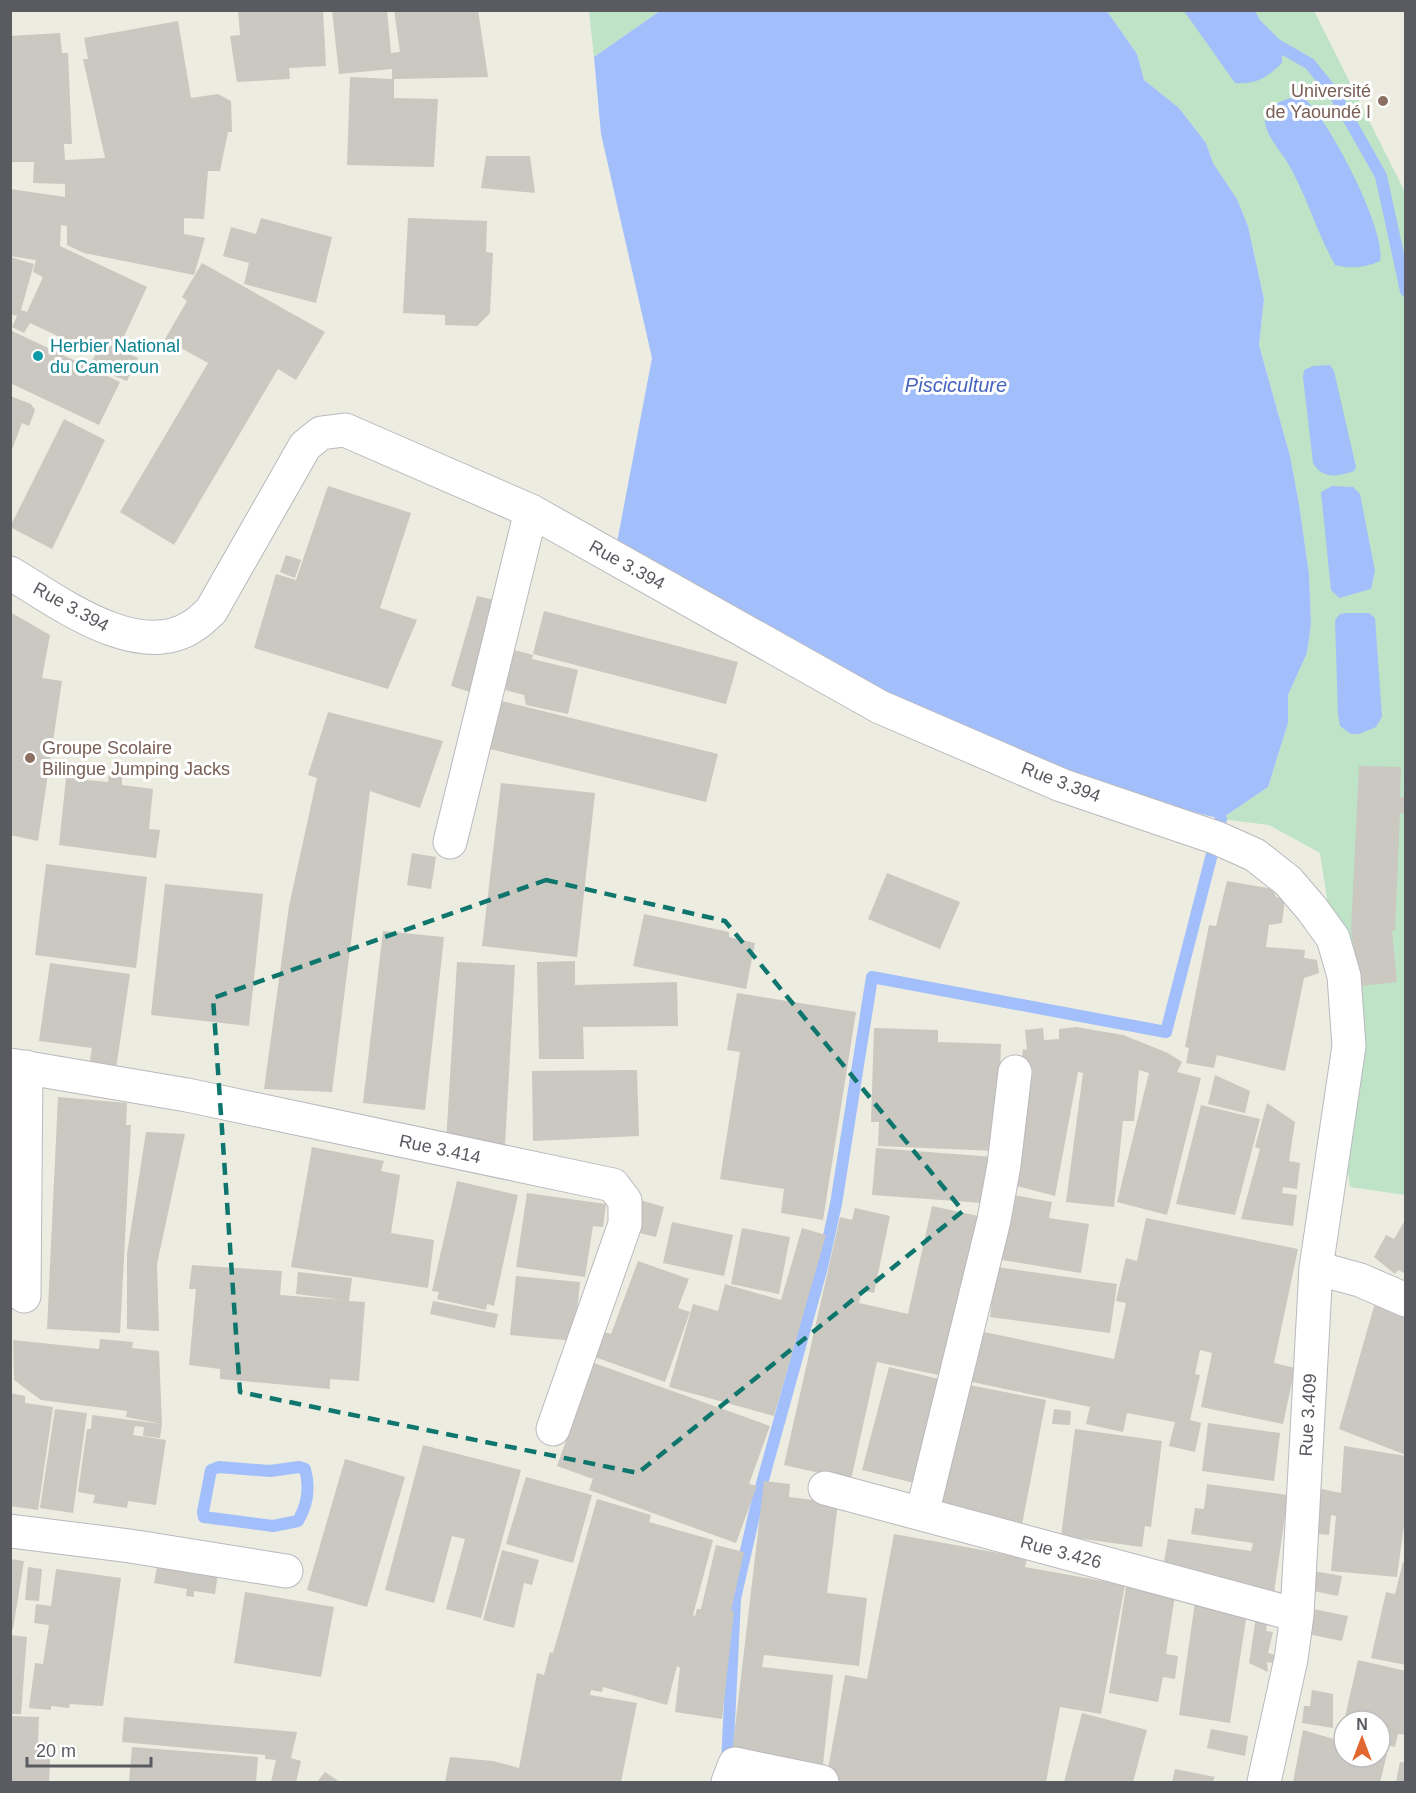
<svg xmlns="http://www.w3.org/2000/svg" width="1416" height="1793" viewBox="0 0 1416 1793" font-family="Helvetica,sans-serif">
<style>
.green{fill:#bee3c6}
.water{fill:#a2bffb}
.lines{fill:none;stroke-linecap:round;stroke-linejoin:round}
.stream{stroke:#a2bffb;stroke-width:12}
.building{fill:#cac8c0}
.minor-casing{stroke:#b9b9bf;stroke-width:35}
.minor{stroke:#fff;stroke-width:33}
.marked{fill:none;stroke:#0f766e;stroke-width:4.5;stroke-dasharray:12 8;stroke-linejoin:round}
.education-dot{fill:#8d6e63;stroke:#fff;stroke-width:2}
.culture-dot{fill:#0f9aa8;stroke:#fff;stroke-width:2}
.labels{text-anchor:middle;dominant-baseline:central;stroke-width:6;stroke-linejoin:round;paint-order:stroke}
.education-label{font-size:18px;fill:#785e54;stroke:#fff;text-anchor:end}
.culture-label{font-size:18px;fill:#0d838f;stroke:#fff;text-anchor:start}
.street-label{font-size:18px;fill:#5a5b61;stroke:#fff}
.water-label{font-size:20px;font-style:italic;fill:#4664bd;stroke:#fff}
</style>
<rect width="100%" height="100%" fill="#ecece1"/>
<path class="green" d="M589,11H660L594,57Z
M1107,11H1314L1405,192V1195L1350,1187L1340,1118L1342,996L1320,853L1269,825L1221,819L1268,787L1288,723V695L1307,653L1311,624L1309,574L1299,504L1290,456L1259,345L1264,299L1248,226L1237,199L1213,163L1206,143L1179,108L1144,80L1137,54Z"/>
<path class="water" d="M660,11H1107L1137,54L1144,80L1179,108L1206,143L1213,163L1237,199L1248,226L1264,299L1259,345L1290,456L1299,504L1309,574L1311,624L1307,653L1288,695V723L1268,787L1221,819L1096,787L967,735L615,553L652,358L601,134L594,57Z
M1184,11H1255L1260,20L1282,42V63C1268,77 1256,85 1235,83Z
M1301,96C1326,112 1388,233 1380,261C1365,268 1351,269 1335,265C1316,231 1306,193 1286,160C1279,150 1264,132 1265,119C1266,104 1288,98 1301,96Z
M1330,365L1334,371L1356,467L1354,471C1338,477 1322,479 1313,463L1303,377L1304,370L1313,366Z
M1332,486L1353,487L1360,494L1375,571L1371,589L1339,598L1331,590L1321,492Z
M1347,613H1369L1375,618L1382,717L1376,727L1359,734H1351L1340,726L1338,714L1335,620L1340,614Z"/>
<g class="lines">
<path class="stream" d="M1270,41L1310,64L1337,98L1381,176L1406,291
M219,1467L270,1471L299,1467L305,1469C310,1487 308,1504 298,1521L273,1526L204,1517L203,1512L211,1470Z
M727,1763L735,1599L758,1498L822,1267L836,1204L872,977L1166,1032L1221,819"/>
</g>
<path class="building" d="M238,10H323L326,66L289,68L290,79L237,82L230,36L240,35Z
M332,10H387L391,53L400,52L394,10H478L488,77L394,79V98L438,99L434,167L347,165L350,77L392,79V69L339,74Z
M178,21L191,98L218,94L231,101L232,132H228L220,171H208L204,219L184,218V234L205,238L194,275L84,253L67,245V226L61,225L60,246L147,287L118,349L138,358L127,381L89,366L96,354L30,323L24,333L12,327L17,316L10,314V257L34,264L21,310L27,312L43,277L33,272L36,260L10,256V189L65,197V184L33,183L34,162H10V36L60,33L62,53H68L72,144H64L65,160L105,158L83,59H88L84,38Z
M486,156H530L535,193L481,188Z
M261,218L332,237L316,303L244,284L249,263L223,256L231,227L256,234Z
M408,218L487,221L486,252L493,253L490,313L477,326L445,325V315L403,313Z
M202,263L325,332L296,380L278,369L174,545L120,512L208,363L165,339L187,301L182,297Z
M10,330L120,382L99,425L10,383Z
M10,396L31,404L35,410L29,426L22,423L11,452Z
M64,419L105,440L52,549L10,527Z
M328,486L411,513L380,608L417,620L388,689L254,648L276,574L296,580Z
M286,555L301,560L295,578L280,572Z
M477,596L494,600L473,693L451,686Z
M544,611L738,662L726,704L533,654Z
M10,612L50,635L42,678L62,681L38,841L10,835Z
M514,650L533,655L532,659L578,670L568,714L526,705L524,695L505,690Z
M502,701L718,754L706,802L490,749Z
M328,712L443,741L420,808L370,791L332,1092L264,1089L289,906L317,778L308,775Z
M1359,766L1401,767L1400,797H1406V813H1400L1395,931H1392L1397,982L1360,986L1351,930Z
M109,774L122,775V785L153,789L149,829L160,830L156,858L59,845L66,778L108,782Z
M501,783L595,793L577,957L482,946Z
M412,853L436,857L431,889L407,885Z
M46,864L147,877L136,968L35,955Z
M887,873L960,902L940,949L868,919Z
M1227,881L1273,889L1276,897L1285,899L1282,923L1269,925L1266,947L1305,950L1304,958L1317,960L1319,973L1304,978L1285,1071L1217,1055L1214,1068L1186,1063L1189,1048L1185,1047L1209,925L1216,926Z
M165,884L263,894L249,1026L151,1015Z
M644,914L729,932V937L755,943L746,989L633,966Z
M383,931L444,937L425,1110L363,1103Z
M575,961V985L677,982L678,1026L583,1027L584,1059H539L537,962Z
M457,962L515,965L505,1145L446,1142Z
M50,963L130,974L116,1069L89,1066L92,1048L39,1041Z
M737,993L856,1012L823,1220L781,1213L784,1189L720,1179L740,1052L727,1050Z
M1076,1027L1123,1035L1168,1053L1182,1062L1177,1072L1201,1078L1167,1215L1117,1202L1149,1073L1139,1070L1134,1121H1123L1114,1207L1066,1202L1083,1073L1078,1072L1055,1196L1006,1183L1023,1049L1027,1050L1025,1030L1043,1028L1044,1040L1059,1039V1029Z
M874,1028L938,1030V1042L1001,1044L997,1151L878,1146L879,1122H871Z
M637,1070L639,1136L533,1141L532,1071Z
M1215,1075L1250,1091L1245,1113L1208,1104Z
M58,1097L127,1103L126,1125H131L120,1333L47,1329Z
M1267,1103L1295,1122L1289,1161L1300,1163L1297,1189L1283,1187L1282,1193L1297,1195L1293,1226L1241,1219L1260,1149L1255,1147Z
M1201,1105L1260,1119L1235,1215L1176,1204Z
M146,1132L185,1134L157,1264L159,1331L127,1329V1254Z
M312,1147L384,1161L381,1171L400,1175L391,1233L434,1240L428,1288L291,1267Z
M876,1148L994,1157L983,1203L872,1195Z
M457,1181L518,1195L494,1306L487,1304L486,1310L437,1299L439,1292L432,1291Z
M527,1193L606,1204L603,1227L593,1226L585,1277L516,1267Z
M1007,1194L1052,1202L1049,1218L1089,1224L1081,1273L996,1259Z
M640,1200L664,1207L656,1237L631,1231Z
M932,1206L978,1216L943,1376L877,1362L851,1480L784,1465L840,1217L852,1220L855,1208L890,1216L874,1293L862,1290L859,1303L908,1314Z
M1146,1218L1298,1249L1274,1363L1295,1368L1283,1424L1201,1407L1212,1353L1200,1350L1195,1374L1200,1375L1190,1420L1201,1423L1195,1452L1169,1446L1175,1422L1127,1413L1123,1432L1086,1424L1090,1407L963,1380L974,1330L1114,1359L1126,1303L1116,1301L1126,1258L1137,1261Z
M672,1222L733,1235L724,1276L663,1263Z
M1404,1222L1406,1274L1398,1270L1395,1274L1374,1257L1386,1235L1394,1239Z
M742,1228L790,1237L779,1294L731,1284Z
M802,1228L826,1235L774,1416L669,1387L693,1304L718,1311L725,1284L781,1300Z
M638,1261L689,1279L678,1308L690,1312L665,1382L589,1355L597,1330L611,1334Z
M192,1265L282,1271L280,1295L344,1300L296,1294L298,1272L352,1278L349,1301L365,1302L359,1381L330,1379V1389L220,1379V1369L189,1365L196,1289H189Z
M996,1267L1117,1284L1110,1333L990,1317Z
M516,1276L580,1282L574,1341L510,1335Z
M433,1301L498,1314L495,1328L430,1314Z
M1375,1303L1406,1317V1455L1339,1429Z
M100,1339L133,1342L132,1348L159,1351L162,1424L126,1417L127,1411L41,1400L14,1380L13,1340L99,1349Z
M594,1363L770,1426L749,1484L757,1486L736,1543L589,1490L593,1479L557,1466Z
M889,1367L943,1380L918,1484L862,1470Z
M964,1384L1046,1400L1021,1530L938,1514Z
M10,1393L25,1396V1403L53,1407L38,1510L10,1506Z
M55,1409L87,1413L73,1513L40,1508Z
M1054,1409L1071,1411L1070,1425L1052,1424Z
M92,1415L162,1424L160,1438L143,1436L144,1427L135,1426L133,1435L166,1440L156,1505L128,1501L127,1508L93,1503L95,1495L78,1492L87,1429H91Z
M1208,1423L1280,1433L1274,1481L1202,1471Z
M1075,1429L1162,1441L1151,1527L1145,1526L1142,1547L1061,1536Z
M423,1445L521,1470L481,1618L446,1609L465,1539L452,1536L434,1603L385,1590Z
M1344,1446L1406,1456V1511L1397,1577L1331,1571L1336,1516L1331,1515L1329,1535L1309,1533L1317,1488L1341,1493Z
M345,1459L405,1477L367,1607L307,1590Z
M526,1477L592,1495L573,1563L506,1544Z
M764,1481L790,1484L789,1497L838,1503L827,1593L867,1598L859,1666L764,1655L762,1667L833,1675L822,1773L731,1762Z
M1207,1484L1288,1495L1273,1600L1162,1574L1168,1539L1251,1551L1253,1543L1191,1534L1195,1508L1204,1509Z
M597,1499L651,1515L649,1522L713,1540L693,1615L695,1616L697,1609H701L716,1545L744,1552L731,1611H734L722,1719L675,1712L680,1668L677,1666L667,1705L603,1687L602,1692L591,1690L590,1695L637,1703L621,1782H445L450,1757L493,1761L519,1768L537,1673L544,1675L550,1652L553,1653Z
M894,1534L1027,1558L1025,1567L1125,1585L1101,1714L1060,1707L1046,1782H841L826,1780L845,1675L867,1679Z
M502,1550L539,1560L532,1585L524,1583L514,1628L483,1620Z
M10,1559L24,1561L13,1629H10Z
M169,1559L219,1567L215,1594L194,1591V1597L186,1596L187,1589L154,1583L157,1567L167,1569Z
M1403,1562H1406V1665L1371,1658L1386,1592L1395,1594Z
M28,1567L42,1569L39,1601L25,1600Z
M56,1569L121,1578L103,1706L70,1704L69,1708L51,1706V1710L29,1708L35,1663L43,1664L49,1625L34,1623L36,1604L51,1606Z
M1313,1571L1342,1576L1338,1596L1308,1590Z
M1126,1587L1175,1595L1166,1654L1178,1656L1175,1679L1163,1677L1158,1702L1109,1693Z
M245,1592L334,1607L321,1677L234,1663Z
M1195,1602L1247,1613L1230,1723L1179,1715Z
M1308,1608L1348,1616L1342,1641L1303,1633Z
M1256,1617L1268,1619L1266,1631L1273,1632L1268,1653L1276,1655L1274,1663L1267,1662L1268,1672L1249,1663Z
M10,1635L27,1637L21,1714H10Z
M1358,1660L1406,1671V1735L1398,1734L1395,1747L1380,1743V1721H1344Z
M1312,1690L1333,1694V1728L1302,1723L1304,1706H1310Z
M1082,1713L1147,1730L1133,1782H1064Z
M10,1716L39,1717L38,1742L51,1743L49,1782H10Z
M124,1717L297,1732L291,1758L301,1761L296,1782H271L276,1760L265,1759V1755L122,1742Z
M1211,1729L1248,1736L1245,1756L1207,1748Z
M1303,1730L1344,1742V1757H1380V1752L1387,1754L1380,1782H1293Z
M132,1747L258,1757L256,1782H129Z
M1400,1762L1406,1763V1782H1396Z
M1175,1769L1215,1777L1213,1782H1172Z
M325,1772L340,1782H317Z"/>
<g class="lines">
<defs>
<path id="minor" d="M10,573C57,601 138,663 193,626C200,622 205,616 211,611L305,446L321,433L345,430L531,511L880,707L1061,785L1217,838L1255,855L1288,881L1312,909L1333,938L1344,976L1349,1046L1316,1268L1297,1615L1291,1659L1264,1782
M450,842L531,511
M10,1065L187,1095L613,1185L625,1201V1224L553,1429
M1316,1268L1360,1280L1406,1300
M24,1296L26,1067
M825,1488L1297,1615
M922,1514L994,1220L1004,1165L1015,1072
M10,1531L130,1546L286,1571
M728,1782L735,1764L822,1782"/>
</defs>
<use href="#minor" class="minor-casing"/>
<use href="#minor" class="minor"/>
</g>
<path class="marked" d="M546,880L725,921L963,1211L638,1473L240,1392L213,998Z"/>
<g class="education-dot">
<circle cx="1383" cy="101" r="6"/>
<circle cx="30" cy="758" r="6"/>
</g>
<circle class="culture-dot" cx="38" cy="356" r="6"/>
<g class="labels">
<g class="education-label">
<text x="1371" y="91">Université<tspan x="1371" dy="21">de Yaoundé I</tspan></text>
<text x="42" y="748" text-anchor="start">Groupe Scolaire<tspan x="42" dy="21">Bilingue Jumping Jacks</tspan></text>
</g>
<g class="culture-label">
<text x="50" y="346">Herbier National<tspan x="50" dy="21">du Cameroun</tspan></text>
</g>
<g class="street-label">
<text transform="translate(627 565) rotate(29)">Rue 3.394</text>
<text transform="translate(71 607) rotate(29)">Rue 3.394</text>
<text transform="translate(1061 782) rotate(21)">Rue 3.394</text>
<text transform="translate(440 1149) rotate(12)">Rue 3.414</text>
<text transform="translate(1308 1415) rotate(-87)">Rue 3.409</text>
<text transform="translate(1061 1552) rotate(15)">Rue 3.426</text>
</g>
<g class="water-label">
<text x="956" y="385">Pisciculture</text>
</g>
</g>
<rect width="1416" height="1793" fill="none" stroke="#5a5b61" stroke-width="24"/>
<g transform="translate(1362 1739)"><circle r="28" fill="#ffffff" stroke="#bdbdc0" stroke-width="1.5"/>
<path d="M0-4.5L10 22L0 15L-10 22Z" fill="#e16831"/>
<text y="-9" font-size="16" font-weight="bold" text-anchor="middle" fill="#5a5b61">N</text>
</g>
<path d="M27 1757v9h124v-9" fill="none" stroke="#5a5b61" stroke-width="3"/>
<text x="36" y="1757" font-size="18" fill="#5a5b61" stroke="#ffffff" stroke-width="4.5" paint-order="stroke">20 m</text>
</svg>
